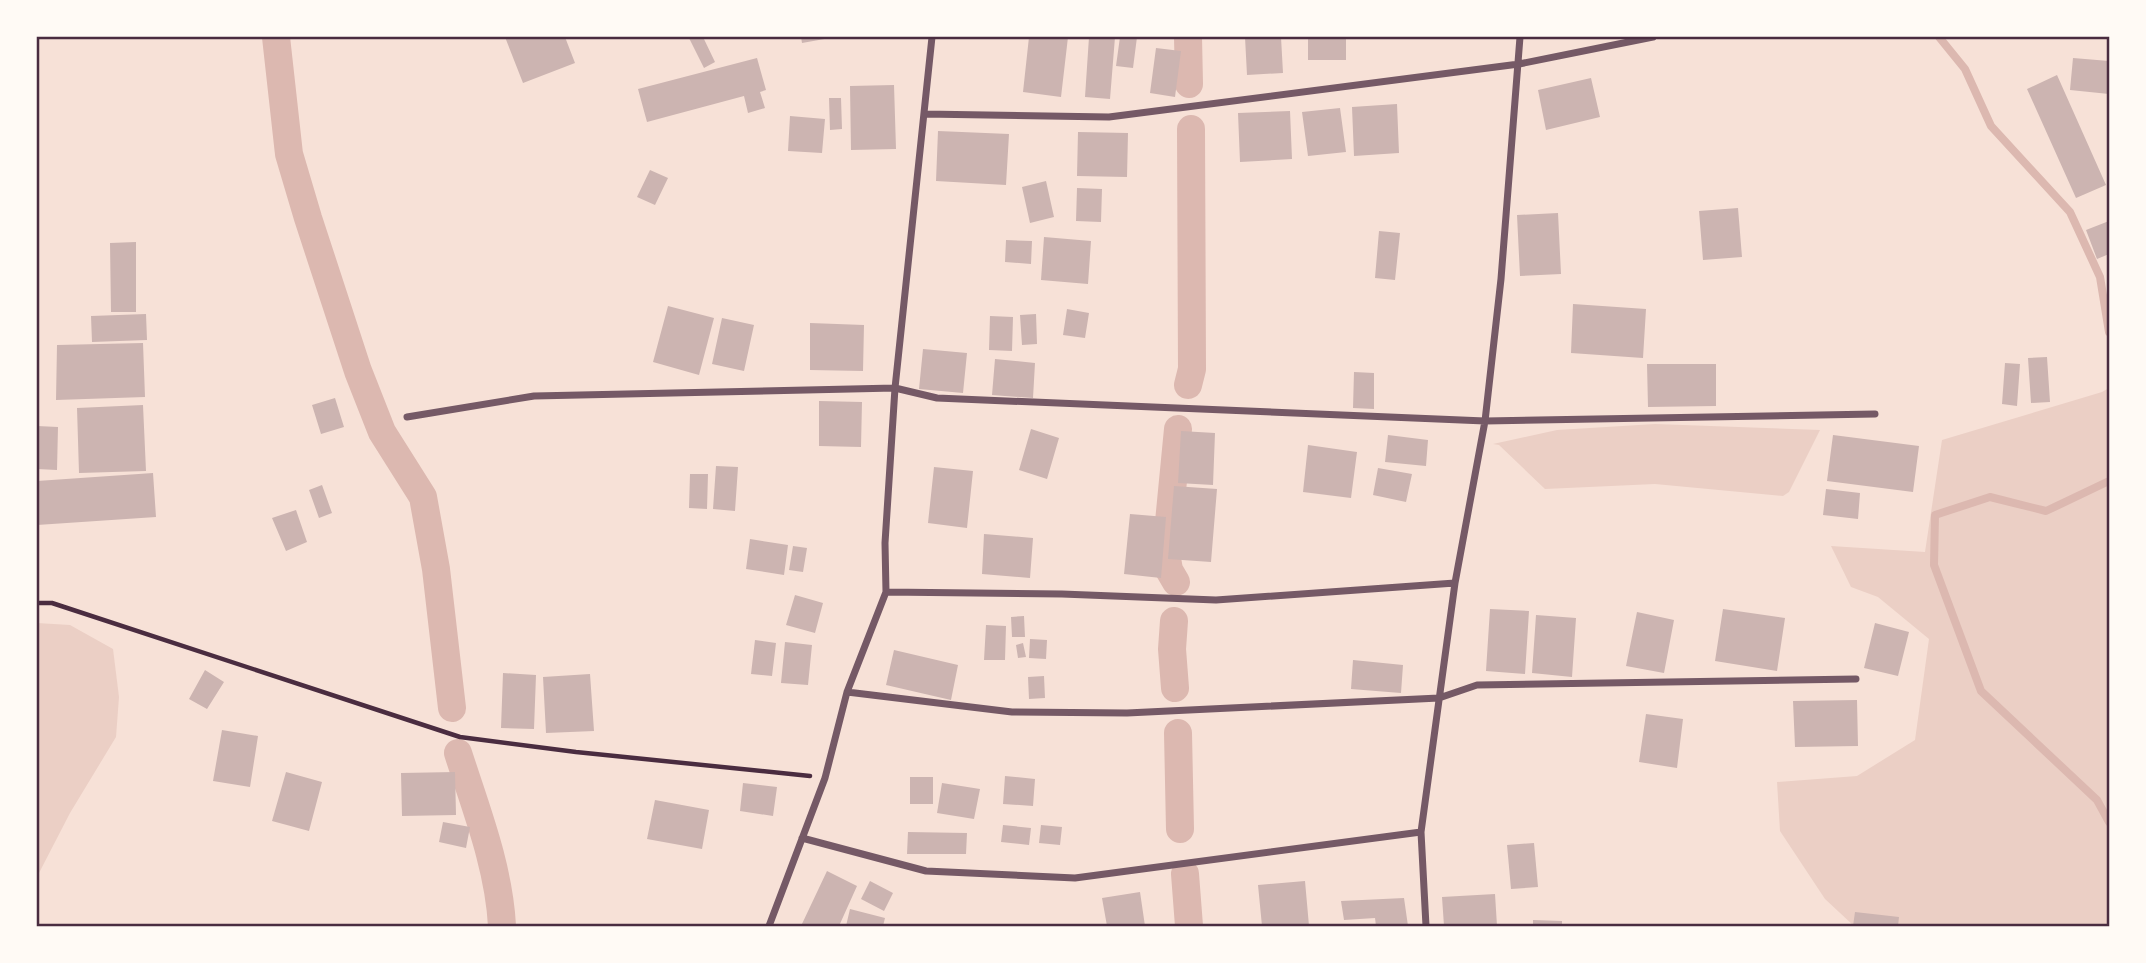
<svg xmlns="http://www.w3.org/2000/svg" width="2146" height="963" viewBox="0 0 2146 963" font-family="'Varela Round',sans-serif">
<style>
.green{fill:#ebcfc5}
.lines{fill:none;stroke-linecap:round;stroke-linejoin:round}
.stream{stroke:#dcb8b0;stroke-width:8}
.canal{stroke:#dcb8b0;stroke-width:28}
.building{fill:#ccb4b1}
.path{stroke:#4a2c40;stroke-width:4.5}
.minor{stroke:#755966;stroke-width:7}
.neatline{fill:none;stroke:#4a2c40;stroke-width:2.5}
</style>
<rect width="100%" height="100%" fill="#f7e1d7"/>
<path class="green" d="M2109,388V926H1854L1825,899L1780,831L1777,782L1857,776L1915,740L1929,639L1878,597L1851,587L1831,546L1925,552L1942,440L2102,392Z
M1655,424L1820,430L1789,492L1783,496L1655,484L1545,489L1499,445L1493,444L1557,430Z
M37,623L70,625L113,649L119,697L116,737L70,813L39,873H37Z"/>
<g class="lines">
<path class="stream" d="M1939,37L1965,69L1991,126L2070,212L2100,277L2109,332
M2109,481L2046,511L1990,497L1935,515L1934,565L1981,691L2097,800L2109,822"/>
<path class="canal" d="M276,37L289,154L308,218L358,371L382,432L423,497L436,569L452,708
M1188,37L1189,84
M1188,385L1192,369L1191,129
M1176,582L1169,570L1166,553L1178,429
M1174,621L1172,649L1175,688
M1178,733L1180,829
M458,753C476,809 499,867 502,926
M1185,874L1189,926"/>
</g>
<path class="building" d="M505,37H565L575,63L523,83Z
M692,37H703L715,62L704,68L689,38Z
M801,37H830V38L802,43Z
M1029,37H1068L1061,97L1023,92Z
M1089,37H1115L1110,99L1085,97Z
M1120,37H1137L1133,68L1116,66Z
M1245,37H1281L1283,73L1247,75Z
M1308,37H1346V60H1308Z
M1156,48L1181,51L1175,97L1150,93Z
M757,58L766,90L760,92L765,108L748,113L744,96L647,122L638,89Z
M2073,58L2109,61V94L2070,90Z
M2057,75L2106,185L2076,198L2027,89Z
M1591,78L1600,117L1546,130L1538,90Z
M894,85L896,149L851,150L850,86Z
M829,98H841L842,129L830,130Z
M1397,104L1399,153L1354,156L1352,107Z
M1340,108L1346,152L1308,156L1302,112Z
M1290,111L1292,159L1240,162L1238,113Z
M790,116L825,119L822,153L788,151Z
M938,131L1009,134L1006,185L936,181Z
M1078,132L1128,133L1127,177L1077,176Z
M650,170L668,178L655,205L637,197Z
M1046,181L1054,217L1030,223L1022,187Z
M1077,188L1102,189L1101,222L1076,221Z
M1738,208L1742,257L1703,260L1699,211Z
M1558,213L1561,274L1520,276L1517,215Z
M2109,221V254L2097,259L2086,230Z
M1379,231L1400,233L1395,280L1375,278Z
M1044,237L1091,241L1088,284L1041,280Z
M1006,240L1032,241L1031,264L1005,262Z
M136,242V312H111L110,243Z
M1573,304L1646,309L1643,358L1571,353Z
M668,306L714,318L699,375L653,362Z
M1067,309L1089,313L1085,338L1063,335Z
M146,314L147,340L92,342L91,316Z
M1036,314L1037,344L1022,345L1020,315Z
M990,316L1013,317L1012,351L989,350Z
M722,318L754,325L744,371L712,364Z
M810,323L864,325L863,371L810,370Z
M143,343L145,397L56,400L57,345Z
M923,349L967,353L963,393L919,389Z
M2047,357L2050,402L2031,403L2028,358Z
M995,359L1035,363L1033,398L992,395Z
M2005,363L2020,364L2017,406L2002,404Z
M1647,364H1716V406L1648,407Z
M1354,372L1374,373V409L1353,408Z
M335,398L344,427L321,434L312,405Z
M819,401L862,402L861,447L819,446Z
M143,405L146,471L79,473L77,408Z
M37,426L58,427L57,470L37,469Z
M1031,429L1059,438L1047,479L1019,470Z
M1181,431L1215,433L1213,485L1178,483Z
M1388,435L1428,440L1426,466L1385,462Z
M1833,435L1919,446L1913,492L1827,481Z
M1308,445L1357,452L1351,498L1303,492Z
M716,466L738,467L735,511L713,509Z
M934,467L973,471L967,528L928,523Z
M1378,468L1412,474L1406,502L1373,495Z
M153,473L156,517L37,525V481Z
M690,474H708L707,509L689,508Z
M322,485L332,513L319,518L309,490Z
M1174,486L1217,489L1211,562L1168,559Z
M1826,489L1860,493L1858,519L1823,515Z
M296,510L307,542L286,551L272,518Z
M1130,514L1166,517L1161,578L1124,574Z
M984,534L1033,538L1030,578L982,574Z
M750,539L788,545L784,575L746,569Z
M793,546L807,548L803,572L789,570Z
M795,595L823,603L815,633L786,625Z
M1490,609L1529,611L1525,674L1486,671Z
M1723,609L1785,618L1777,671L1715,661Z
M1637,612L1674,620L1664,673L1626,666Z
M1536,615L1576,618L1572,677L1532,673Z
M1024,616L1025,637H1012L1011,617Z
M1875,623L1909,632L1898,676L1864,668Z
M986,625L1006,626L1005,660H984Z
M1030,639L1047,640L1046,659L1029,658Z
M755,640L776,643L772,676L751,674Z
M785,642L812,645L808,685L781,683Z
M1023,643L1026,657L1018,658L1016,645Z
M894,650L958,665L951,700L886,685Z
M1353,660L1403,665L1401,693L1351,689Z
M205,670L224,682L207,709L189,699Z
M503,673L536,675L534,729L501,728Z
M590,674L594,731L546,733L543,677Z
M1044,676L1045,698L1029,699L1028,677Z
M1857,700L1858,746L1795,747L1793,701Z
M1646,714L1683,719L1677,768L1639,762Z
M222,730L258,736L250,787L213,781Z
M286,772L322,782L309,831L272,821Z
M455,772L456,815L402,816L401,773Z
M1005,776L1035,779L1033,806L1003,804Z
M910,777H933V804H910Z
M743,783L777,787L773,816L740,811Z
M942,783L980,789L974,819L937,813Z
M655,800L709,810L702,849L647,839Z
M443,822L470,827L466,848L439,842Z
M1003,825L1031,828L1029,845L1001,842Z
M1041,825L1062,827L1060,845L1039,843Z
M908,832L967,833L966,854H907Z
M1534,843L1538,887L1511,889L1507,845Z
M827,871L857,886L839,926H801Z
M870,881L893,893L884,911L861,899Z
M1305,881L1309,926H1262L1258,885Z
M1140,892L1145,926H1107L1102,898Z
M1495,894L1497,926H1444L1442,897Z
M1404,898L1408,926H1376L1375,918L1344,920L1341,901Z
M850,909L885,918L883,926H846Z
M1855,912L1899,917L1898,926H1853Z
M1533,920L1562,921V926H1533Z"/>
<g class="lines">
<path class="path" d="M37,603H52L460,737L576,752L810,776"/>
<path class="minor" d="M924,114L1109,117L1519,64L1653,37
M407,417L534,396L895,388L937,398L1485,421L1875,414
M886,592L1062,594L1216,600L1455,583
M847,692L1012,712L1127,713L1439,698L1477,685L1856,679
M802,838L926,871L1075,878L1421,832
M769,926L825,778L847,692L886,592L885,543L895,388L932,37
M1426,926L1421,832L1455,583L1485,421L1501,279L1520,37"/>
</g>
<rect width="2146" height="963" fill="none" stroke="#fffaf5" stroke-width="77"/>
<rect x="38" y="38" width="2070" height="887" class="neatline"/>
</svg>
